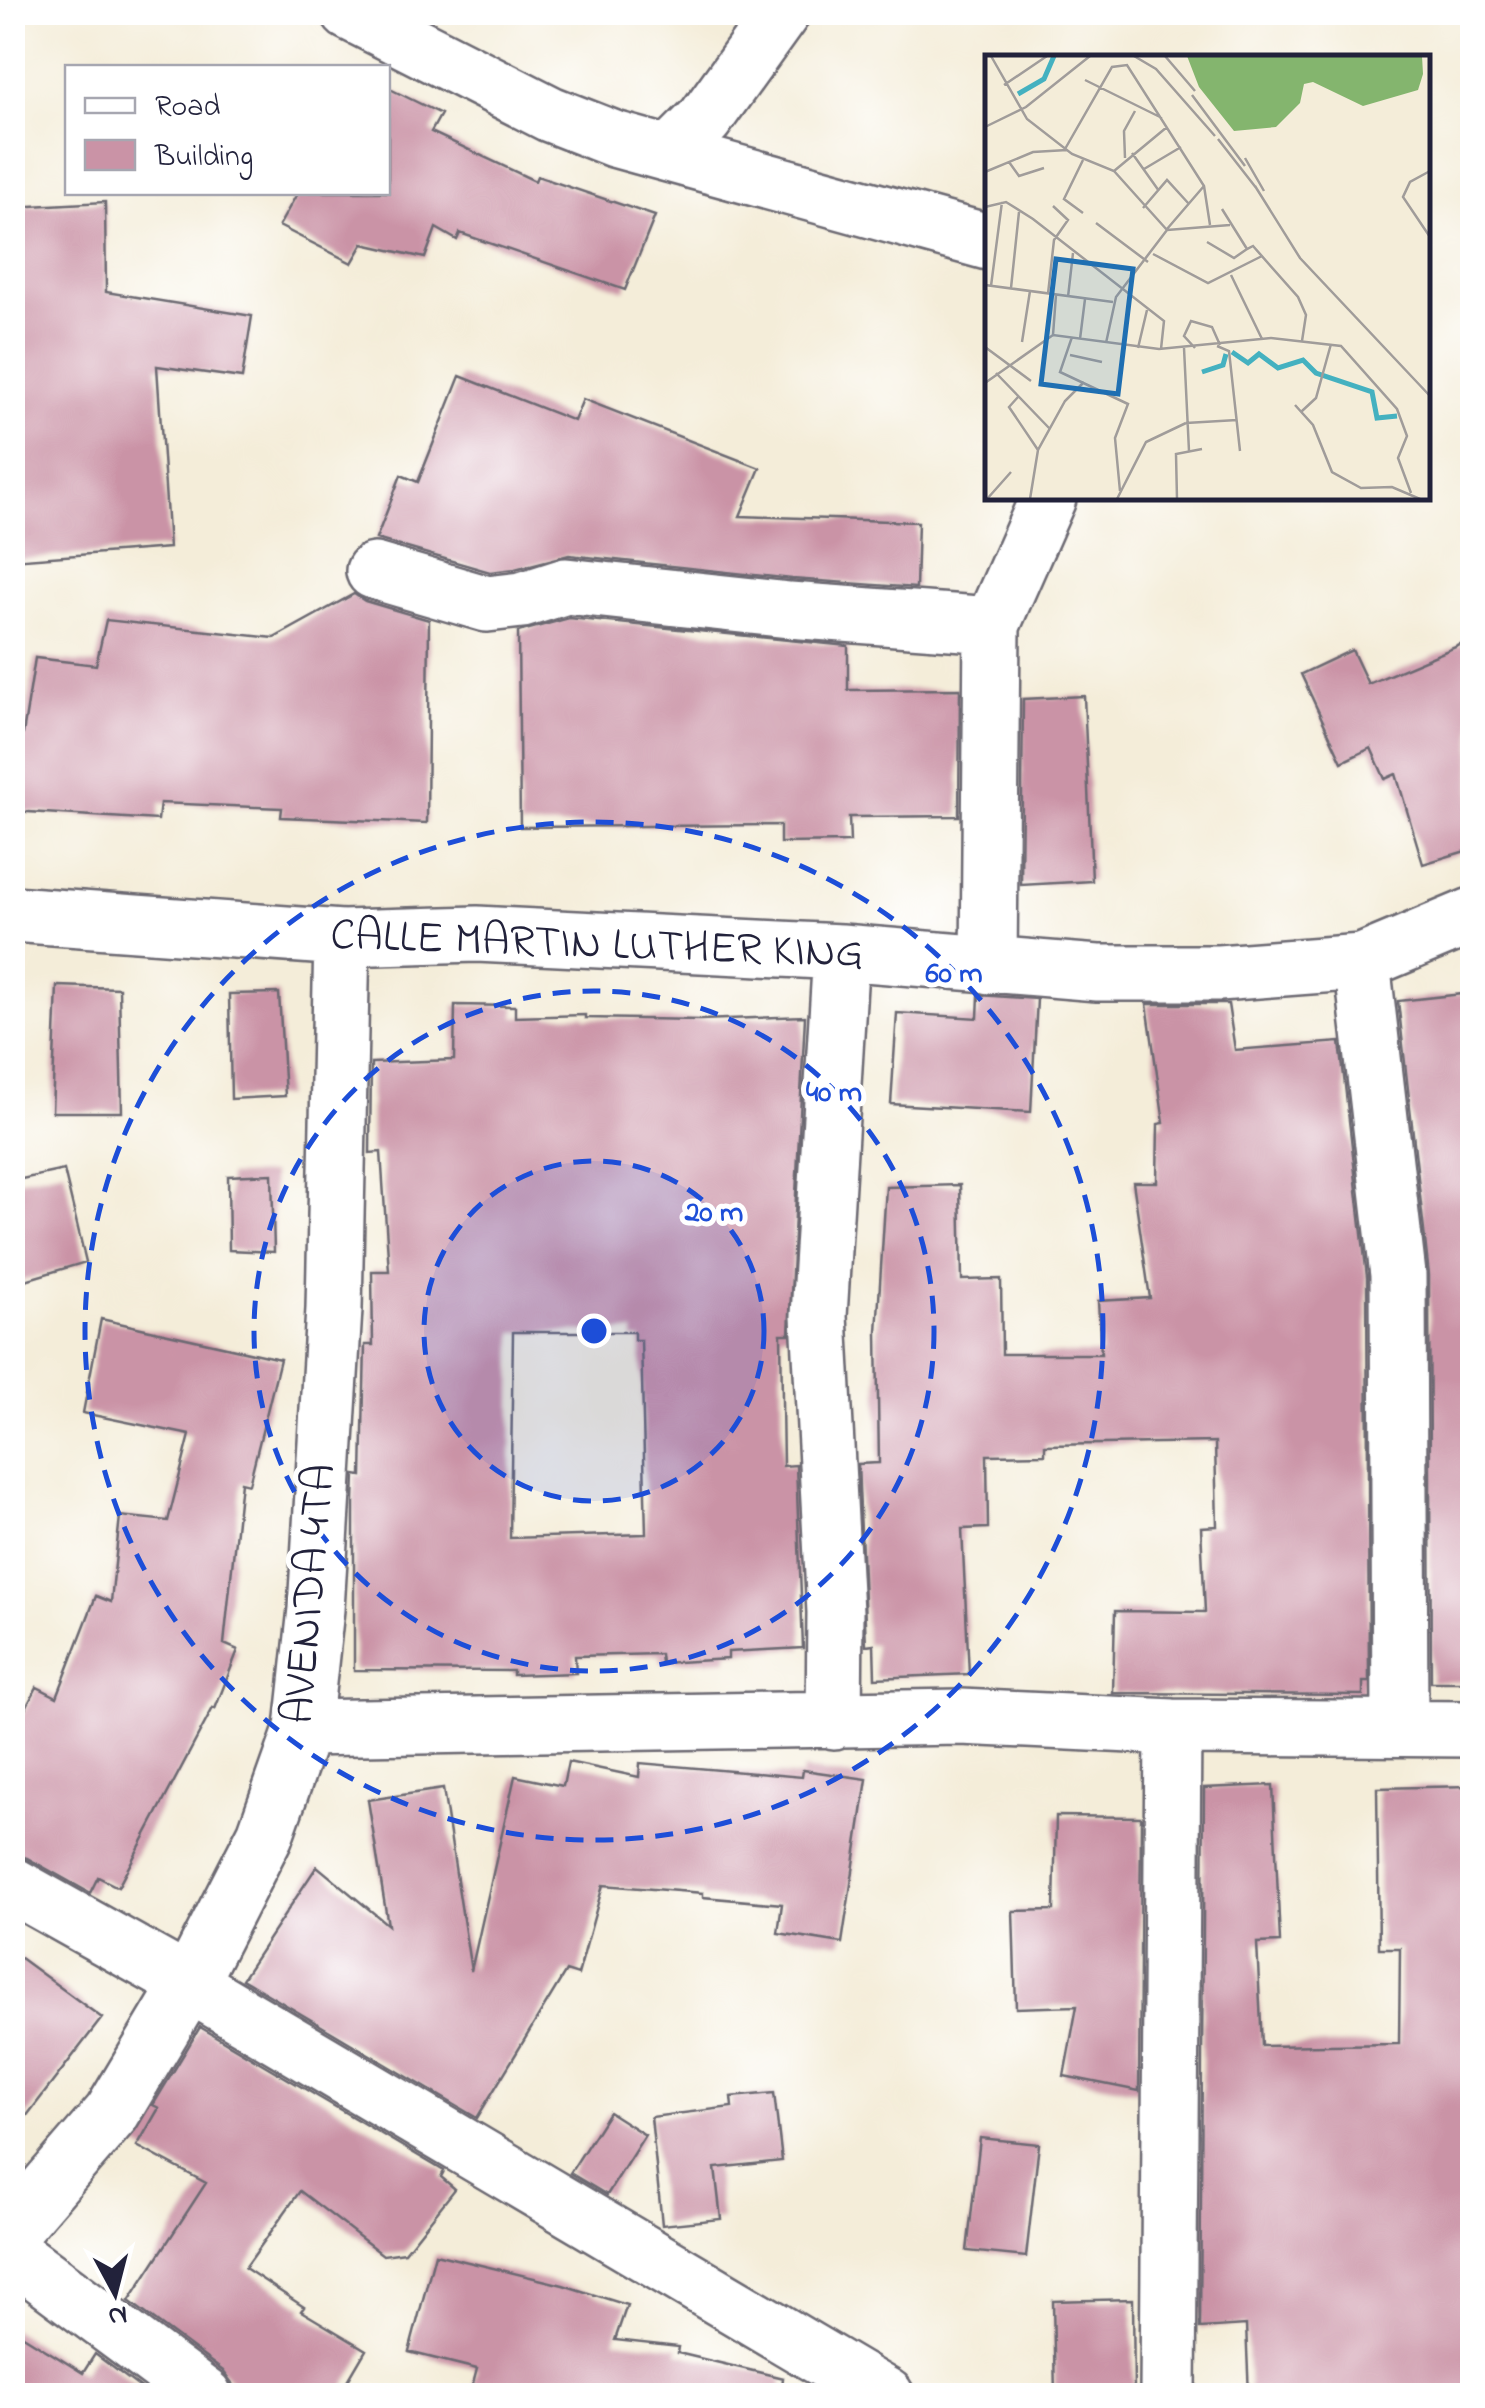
<svg xmlns="http://www.w3.org/2000/svg" width="1485" height="2408" viewBox="0 0 1485 2408" font-family="'Indie Flower',sans-serif">
<style>
.building{fill:#ca93a6;fill-rule:evenodd}
.lines{fill:none;stroke-linecap:round;stroke-linejoin:round}
.minor-casing{stroke:#6c6972;stroke-width:60}
.minor{stroke:#fff;stroke-width:55}
.ring{fill:none;stroke:#1d4ed8;stroke-width:5;stroke-dasharray:18 12}
.labels{text-anchor:middle;dominant-baseline:central;stroke-width:10;stroke-linejoin:round;paint-order:stroke}
.street-label{font-size:45px;fill:#22223b;stroke:#fff}
.inset-river{fill:none;stroke:#44b1c0;stroke-width:5}
.inset-road{fill:none;stroke:#a09c9a;stroke-width:2.5}
.view{fill:#1f6fb2;fill-opacity:0.15;stroke:#1f6fb2;stroke-width:5}
.inset-edge{fill:none;stroke:#22223b;stroke-width:5}
.centre{fill:#1d4ed8;stroke:#fff;stroke-width:5}
.ring-label{font-size:30px;text-anchor:middle;font-weight:bold;fill:#1d4ed8;stroke:#fff;stroke-width:10;stroke-linejoin:round;paint-order:stroke}
</style>
<rect width="100%" height="100%" fill="#fff"/>
<filter id="ink" filterUnits="userSpaceOnUse"><feTurbulence type="fractalNoise" baseFrequency=".01" numOctaves="2"/><feDisplacementMap in="SourceGraphic" scale="20" xChannelSelector="R" yChannelSelector="G"/><feConvolveMatrix kernelMatrix="1 2 1 2 8 2 1 2 1" color-interpolation-filters="sRGB"/></filter>
<filter id="wash" filterUnits="userSpaceOnUse"><feTurbulence type="fractalNoise" baseFrequency=".0048" numOctaves="4" result="noise"/><feDisplacementMap in="SourceGraphic" scale="40" xChannelSelector="R" yChannelSelector="G"/><feGaussianBlur stdDeviation="2.25" result="paint"/><feColorMatrix in="noise" values="0 0 0 0 0 0 0 0 0 0 0 0 0 0 0 0 0 1.4 0 .05"/><feComposite in="paint" operator="in"/></filter>
<g filter="url(#wash)">
<rect width="100%" height="100%" fill="#f4edd9"/>
<g id="blocks">
<path class="building" d="M388,88L441,114L431,132L535,181L537,176L655,216L625,290L460,233L457,240L436,228L425,258L363,244L352,263L279,226L298,192H388Z
M105,202L106,292L252,316L242,378L157,366L169,548L12,560V207Z
M460,376L574,421L583,399L760,468L740,516L918,522L916,588L792,579L569,555L515,569L490,572L376,539L401,475L418,482Z
M354,594L365,601L429,620L427,823L281,817L282,808L160,803L158,820L12,811V734H23L35,658L96,665L106,620L274,638Z
M569,618L848,646V690L960,689L959,816L849,817L850,842L780,843V825L520,827L518,632Z
M1472,640V849L1423,864L1396,774L1385,779L1371,748L1342,762L1301,674L1352,650L1368,684Z
M1084,696L1092,881L1021,885L1023,699Z
M57,986L119,988L122,1112H52Z
M279,993L285,1096L231,1099L229,994Z
M1472,993V1682H1431L1429,1275L1398,1001Z
M979,995L1037,999L1031,1112L891,1104L897,1013L978,1018Z
M1147,1004H1228L1235,1050L1340,1042L1367,1277L1369,1682H1363V1695L1113,1693L1115,1611L1205,1612L1201,1527L1217,1526L1215,1442L1045,1445V1454L987,1455L988,1528L962,1529L969,1674L875,1678L874,1644L866,1645L858,1464L879,1463L877,1332L886,1187L960,1185L962,1280L1001,1279L1002,1354H1101L1098,1301L1150,1298L1133,1182H1157L1158,1124L1164,1123Z
M455,1005L515,1006V1017L585,1015V1018L700,1020L805,1016L789,1334H781L783,1466L796,1465L803,1648L728,1652V1659L661,1663L660,1654L575,1656L576,1673L513,1675V1671L354,1670V1501L355,1475L362,1476L365,1345H373L372,1271H389L381,1152L370,1153L371,1063L454,1060ZM513,1332H634V1340H641L646,1534L510,1538Z
M64,1170L86,1262L12,1284V1181Z
M272,1174L274,1252L229,1250L228,1176Z
M101,1319L280,1359L249,1484L241,1482L224,1644L238,1650L215,1709L213,1708L118,1887L98,1877L90,1893L27,1858L12,1854V1734L37,1687L57,1697L96,1596L111,1602L120,1516L168,1521L190,1435L83,1413Z
M568,1762L639,1777L640,1763L802,1777L803,1770L867,1779L842,1943L778,1933L782,1904L703,1897V1893L603,1885L578,1975L566,1971L477,2118L242,1979L317,1866L388,1925L368,1800L443,1789L471,1971L515,1776L563,1786Z
M1273,1785L1280,1942L1257,1943L1262,2046L1399,2044L1400,1948H1379L1377,1788L1472,1786V2396H1249L1246,2325L1200,2328L1204,1788Z
M1056,1816L1141,1817L1139,2091L1064,2076L1077,2006L1016,2008L1013,1911L1054,1910Z
M12,1952L102,2018L12,2135Z
M200,2027L444,2171L441,2177L455,2189L405,2252L383,2255L300,2191L245,2268L304,2307L301,2311L366,2350L339,2396H235L232,2383L223,2371L129,2301L206,2183L137,2146L159,2108L153,2105Z
M774,2093L782,2161L715,2168L721,2219L662,2225L651,2117L732,2107L731,2097Z
M609,2112L645,2135L607,2195L570,2173Z
M980,2138L1039,2144L1026,2257L967,2251Z
M435,2254L563,2285L627,2305L615,2340L679,2347L678,2353L783,2378L781,2396H515L473,2384L477,2369L409,2352Z
M1133,2299L1134,2396H1055L1053,2301Z
M12,2329L83,2373L95,2354L151,2396H12Z"/>
</g>
</g>
<g filter="url(#ink)">
<use href="#blocks" fill-opacity="0" stroke="#6c6972" stroke-width="2.5"/>
<g class="lines">
<defs>
<path id="minor" d="M349,12L550,114L614,139L988,242
M671,153L705,119L782,12
M374,571L487,604L522,600L566,586L789,610L992,625
M12,914L342,938L477,934L841,952L1098,973H1219L1362,962L1472,916
M1362,962L1398,1275L1400,1727
M989,966L992,625L1048,498
M834,1721L835,1612L819,1316L841,952
M303,1728L961,1717L1173,1727L1472,1729
M12,1885L189,1984L886,2396
M12,2229L112,2113L189,1984L265,1835L303,1728L316,1609L334,1309L342,938
M12,2253L204,2396
M1168,2396L1173,1727"/>
</defs>
<use href="#minor" class="minor-casing"/>
<use href="#minor" class="minor"/>
</g>
</g>
<circle cx="594" cy="1331" r="170" fill="#1d4ed8" fill-opacity=".12"/>
<g class="ring">
<circle cx="594" cy="1331" r="170"/>
<circle cx="594" cy="1331" r="340"/>
<circle cx="594" cy="1331" r="509"/>
</g>
<g class="labels">
<g class="street-label">
<text transform="translate(597 946) rotate(2)">CALLE MARTIN LUTHER KING</text>
<text transform="translate(311 1594) rotate(-85)">AVENIDA 4TA</text>
</g>
</g>
<g transform="translate(985 55)">
<rect width="445" height="445" fill="#f4edd9"/>
<path d="M202,1H437L438,19L433,35L378,51L328,27L319,29L315,48L291,72L249,76L214,32Z" fill="#84b56e"/>
<path class="inset-river" d="M33,39L59,24L69,1M247,297L263,308L274,299L293,313L318,305L331,318L387,337L392,363L412,361M217,317L238,310L241,299"/>
<path class="inset-road" d="M6,1L42,64L87,99L129,116L182,175M149,1L171,14L230,81M180,1L210,36M100,25L177,63M19,30L62,1M207,40L260,111M0,72L41,52L105,1M233,84L272,134M80,94L127,12L142,10L219,131L225,170M147,98L174,136M140,103L139,76L150,56M260,103L279,136M24,107L34,121L59,113M159,114L196,92M129,116L182,72M445,116L425,127L418,142L445,182M0,117L48,97L82,95M270,131L315,203L445,341M0,152L21,147L48,164L179,266L176,294M158,153L182,125L204,149M237,154L262,194L268,191L313,242L321,260L317,286M98,158L79,144L98,105M111,168L163,207M182,174L219,131M182,175L245,170M222,187L249,203L262,194M168,199L223,228L277,201M246,220L277,284M0,230L128,247M6,231L17,147M26,233L34,157M63,239L69,185L83,165L68,151M83,242L88,198M68,280L71,240M87,282L75,317L143,349L130,383L135,436M95,284L100,244M37,287L45,236M121,288L131,242L182,175M232,291L244,296L255,396M0,292L46,326M153,293L162,255M199,293L204,396M210,293L199,281L206,266L227,272L235,290M85,300L117,307M11,318L65,374M0,328L68,280L174,294L286,283L356,291L412,354L422,381L413,403L426,438M33,342L24,352L53,395M310,350L328,370L347,417L376,433L407,432L435,444M317,356L331,343L346,289M201,368L252,365M2,444L26,417M45,444L53,395L80,346L99,327M132,444L161,387L201,368M192,444L191,399L217,394"/>
<path class="view" d="M71,204L148,214L133,339L56,329Z"/>
<rect width="445" height="445" class="inset-edge"/>
</g>
<circle cx="594" cy="1331" r="15" class="centre"/>
<g class="ring-label">
<text x="954" y="982">60 m</text>
<text x="834" y="1101">40 m</text>
<text x="714" y="1221">20 m</text>
</g>
<rect width="1485" height="2408" fill="none" stroke="#fff" stroke-width="50"/>
<rect x="65" y="65" width="325" height="130" fill="#ffffff" stroke="#a7a7b1" stroke-width="2.5"/>
<rect x="85" y="98" width="50" height="15" fill="#ffffff" stroke="#a7a7b1" stroke-width="2.5"/>
<text x="155" y="115" font-size="30" fill="#22223b">Road</text>
<rect x="85" y="140" width="50" height="30" fill="#ca93a6" stroke="#a7a7b1" stroke-width="2.5"/>
<text x="155" y="165" font-size="30" fill="#22223b">Building</text>
<g transform="translate(115 2293) rotate(173)" stroke="#ffffff" stroke-width="8" paint-order="stroke">
<path d="M0-8L18 38L0 25L-18 38Z" fill="#22223b"/>
<text y="-15" font-size="28" font-weight="bold" text-anchor="middle" fill="#22223b">N</text>
</g>
</svg>
